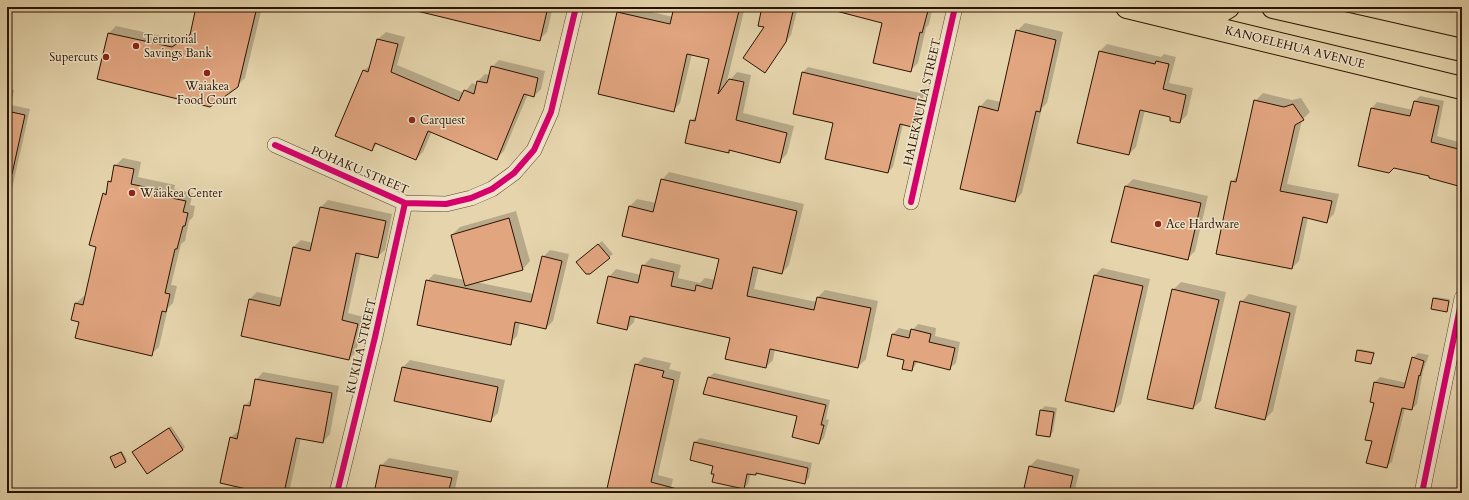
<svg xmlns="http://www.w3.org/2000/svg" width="1469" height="500" viewBox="0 0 1469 500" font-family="Cardo,serif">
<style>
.shadow{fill:#0003}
.building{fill:#e1a580;stroke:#2a1300}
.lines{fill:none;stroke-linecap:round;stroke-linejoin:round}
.minor-casing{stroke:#59432b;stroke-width:16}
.trunk-casing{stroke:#2a1300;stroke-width:24}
.minor{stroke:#eee3c9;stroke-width:15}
.trunk{stroke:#e5d4ac;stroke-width:22}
.cycleway-casing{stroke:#eee3c9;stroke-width:8}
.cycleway{stroke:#d6006c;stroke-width:6}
.poi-dot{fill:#8f2418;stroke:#eee3c9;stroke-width:1.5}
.labels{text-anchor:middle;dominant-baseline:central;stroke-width:3;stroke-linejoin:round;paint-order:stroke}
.poi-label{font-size:12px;fill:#2a1300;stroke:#eee3c9;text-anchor:start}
.street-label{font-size:12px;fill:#2a1300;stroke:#eee3c9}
</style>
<rect width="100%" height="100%" fill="#e5d4ac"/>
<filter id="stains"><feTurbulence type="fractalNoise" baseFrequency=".005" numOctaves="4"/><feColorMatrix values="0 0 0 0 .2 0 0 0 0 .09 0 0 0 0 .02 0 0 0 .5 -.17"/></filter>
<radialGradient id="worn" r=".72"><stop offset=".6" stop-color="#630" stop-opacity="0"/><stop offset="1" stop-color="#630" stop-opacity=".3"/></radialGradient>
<path class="shadow" d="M197,7H262L245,78L237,86L109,33L116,26L180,40L192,32Z
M439,7H553L547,32L539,40Z
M623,7H631L673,17L675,7H745L726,85L737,72L751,75L743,113L794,126L787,154L780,161L731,150L728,152L691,121L698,114L710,58L692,54L680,103L673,111L618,13Z
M763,7H798L791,35L765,72V26Z
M844,7H933L929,24L926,28L918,63L911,70L883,22Z
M1429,7H1457L1452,13Z
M1025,23L1063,32L1047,103L1042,108L1022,193L1015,201L980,107L987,99L1001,102L1017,31Z
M386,32L405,37L397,65L464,93L472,83L477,85L478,81L485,74L490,75L492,67L499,60L545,71L541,89L534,96L528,94L504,151L497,158L432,131L423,152L416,159L378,143L371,150L364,70L372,64L378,39Z
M1107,44L1161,57L1164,54L1176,57L1169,83L1193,88L1187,115L1180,122L1172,116L1145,110L1136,147L1129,154L1079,142L1100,51Z
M808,67L924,94L918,120L912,126L903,124L893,167L888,172L835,122L802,73Z
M7,89L14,90L11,105L30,109L7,211Z
M1263,93L1292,100L1301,98L1310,112L1302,120L1287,184L1339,194L1334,214L1326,222L1308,217L1299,261L1292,268L1232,182L1238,175L1255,101Z
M1420,96L1444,101L1437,136L1462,143V186L1431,175L1394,167L1359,165L1372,108L1377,102L1413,110L1415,101Z
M123,158L141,162L138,177L175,185L174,189L193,193L190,205L195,206L193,217L189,221L185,241L181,244L171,285L177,286L173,303L168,308L159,347L151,354L80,321L76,303L84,296H86L98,246L104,194L107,190L109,182L113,178L115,166Z
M669,172L804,204L789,265L782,273L759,267L754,289L817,302L818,297L825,290L878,301L866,359L858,367L775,349L773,360L766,367L731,337L635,316L634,322L627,329L609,277L616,269L641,275L643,266L651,258L681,265L678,278L700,283L705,278L715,280L720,258L630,206L637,199L656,203L662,180Z
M1133,179L1208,196L1195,251L1187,259L1113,242L1126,186Z
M328,200L392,214L385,250L377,257L361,253L348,313L364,317L356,352L349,359L250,299L257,292L283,298L293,247L301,240L313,243L321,207Z
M516,211L530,261L523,269L476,282L534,294L543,257L550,250L569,254L553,321L546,328L520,322L517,336L510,343L427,281L434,274L465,280L452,235L460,227Z
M602,241L613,254L609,257L581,258Z
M1102,268L1150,279L1121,404L1113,411L1095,275Z
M1181,282L1226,292L1201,401L1193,408L1173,290Z
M1249,294L1297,306L1273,411L1265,419L1241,302Z
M1435,297L1450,299L1447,311L1434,298Z
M918,324L936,328L935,336L960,342L956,363L950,368L918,361L912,370L905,359L888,355L893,334L899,328L912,331Z
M1360,349L1375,352L1371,363L1358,350Z
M1418,353L1429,355L1423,371L1417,404L1412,409L1405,408L1392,462L1386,467L1373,441L1376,402L1374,383L1380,377L1407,383L1413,358Z
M644,357L671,363L669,369L681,372L658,475L673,479L670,493H607L636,365Z
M410,360L505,380L498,413L490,421L403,367Z
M263,372L339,386L330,434L323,442L301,438L290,488L286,493H269L231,437L240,430L245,406L252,398L256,380Z
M714,373L830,400L826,419L829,420L824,438L819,443L798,415L708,378Z
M7,402L10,403L7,416Z
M1045,406L1057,408L1053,432L1050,436L1037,434L1041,410Z
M171,426L185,447L182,450L136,449Z
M700,438L812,463L809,478L804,483L757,472L755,474L751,473L748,484L744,488L715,474L714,465L695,442Z
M122,451L127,460L125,461L112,456Z
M389,458L459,471L454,493H375L381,466Z
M1037,459L1080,469L1074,493H1024L1029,467Z"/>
<path class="building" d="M196,7H257L238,87L210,107L97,79L108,33L172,47L190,35Z
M417,7H548L540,41L417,11Z
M674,7H740L718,94L729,79L744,82L736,120L787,133L780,163L729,150V153L685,143L690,120L695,121L709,59L687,54L674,112L598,94L617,12L670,24Z
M762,7H794L786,42L765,73L743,58L764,27L758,26Z
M836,7H929L922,33L920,32L911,72L873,63L882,23L836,11Z
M1016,30L1056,40L1040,112L1036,111L1015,202L960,189L979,106L998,111Z
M377,39L398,44L391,72L459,101L464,90L474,94L477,81L487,83L491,66L538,78L534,97L524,94L497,160L428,131L416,160L375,143L372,151L335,136L363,70L368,72Z
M1099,51L1155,64L1156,61L1169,64L1163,89L1186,95L1180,123L1170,121V117L1140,110L1129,155L1077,143Z
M802,72L919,100L912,127L900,124L888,173L825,159L833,123L793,114Z
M1254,100L1284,107L1293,104L1304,120L1295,125L1280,191L1332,201L1327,223L1303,217L1292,269L1216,254L1231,181L1236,182Z
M1414,101L1439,106L1431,142L1462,150V187L1429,178V176L1394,168L1389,173L1358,166L1371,108L1410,116Z
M7,111L25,115L12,174H7Z
M114,165L134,169L131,184L168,192L167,197L186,201L183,212L188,213L185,226H183L177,249H175L165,293L170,294L166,312L162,311L152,356L75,338L79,322L71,320L75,303L83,305L96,247L89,245L103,193L106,195L108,181L111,182Z
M661,179L797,211L782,274L753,267L747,296L814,310L817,297L871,308L858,368L770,349L766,368L725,359L730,338L630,316L627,330L597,323L608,276L638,283L642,265L674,272L671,286L695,291L696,285L712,289L719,259L622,236L629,206L653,212Z
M1125,186L1201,203L1188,260L1111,242Z
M320,207L386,221L378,258L356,253L342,320L358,324L349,360L241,336L249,299L280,306L293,247L310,251Z
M509,218L523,270L465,286L451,235Z
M598,244L610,258L590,274H586L576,262Z
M542,256L562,261L546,329L515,322L511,345L417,325L426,280L531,302Z
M1094,275L1143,286L1114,412L1065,401Z
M1172,289L1219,300L1193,409L1147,399Z
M1433,298L1449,301L1447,312L1431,309Z
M1240,301L1290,313L1265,420L1215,408Z
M911,329L931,334L929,342L955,348L950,370L914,361L912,371L902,369L904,360L887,356L892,334L909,338Z
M1357,350L1374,353L1371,364L1355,361Z
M1412,357L1424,361L1420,376L1419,375L1412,410L1402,408L1387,468L1366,463L1372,441L1365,440L1374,403L1370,402L1374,382L1404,388Z
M635,364L664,371L662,377L674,380L651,482L677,489V493H606Z
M402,367L498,387L491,422L394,401Z
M708,377L826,405L821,425H824L819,444L792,437L797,416L703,394Z
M255,379L332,393L323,443L296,438L284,493H264L220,483L230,437L237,439L244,405L250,406Z
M1040,410L1054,412L1050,437L1036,435Z
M169,428L183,450L147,474L132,452Z
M694,442L808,468L805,484L756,473V475L747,474L744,489L712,482L714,474H711L713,466L690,460Z
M121,452L126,462L115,468L110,457Z
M380,465L452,478L448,493H374Z
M1029,466L1073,476L1069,493H1023Z"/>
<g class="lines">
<defs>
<path id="minor" d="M275,145L405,203L446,204L471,198L492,189L514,173L534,150L551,112L576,7
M911,202L955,7
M337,493L375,337L405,203
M1422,493L1462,298"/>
<path id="trunk" d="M1127,7L1462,88
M1273,7L1462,50
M1192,20L1213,16L1228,7"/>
</defs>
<use href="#minor" class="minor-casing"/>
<use href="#trunk" class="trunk-casing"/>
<use href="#minor" class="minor"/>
<use href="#trunk" class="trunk"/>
<defs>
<path id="cycleway" d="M275,145L405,203L446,204L471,198L492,189L514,173L534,150L551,112L576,7
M911,202L955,7
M337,493L375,337L405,203
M1422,493L1462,298"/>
</defs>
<use href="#cycleway" class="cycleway-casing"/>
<use href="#cycleway" class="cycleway"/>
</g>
<g class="poi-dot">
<circle cx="136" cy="46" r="4"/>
<circle cx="106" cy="57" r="4"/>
<circle cx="207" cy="73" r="4"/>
<circle cx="412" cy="120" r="4"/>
<circle cx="132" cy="193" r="4"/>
<circle cx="1158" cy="224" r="4"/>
</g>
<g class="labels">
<g class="poi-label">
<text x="144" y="39">Territorial<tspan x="144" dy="14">Savings Bank</tspan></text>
<text x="98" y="57" text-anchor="end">Supercuts</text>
<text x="207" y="86" text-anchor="middle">Waiakea<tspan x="207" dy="14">Food Court</tspan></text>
<text x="420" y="120">Carquest</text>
<text x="140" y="193">Waiakea Center</text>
<text x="1166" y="224">Ace Hardware</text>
</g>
<g class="street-label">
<text transform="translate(1295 47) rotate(14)">KANOELEHUA AVENUE</text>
<text transform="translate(922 102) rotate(-77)">HALEKAUILA STREET</text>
<text transform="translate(360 170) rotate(23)">POHAKU STREET</text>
<text transform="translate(361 346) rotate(-77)">KUKILA STREET</text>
</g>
</g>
<rect width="1469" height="500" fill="none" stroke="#e5d4ac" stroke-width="24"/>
<rect x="8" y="8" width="1453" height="484" fill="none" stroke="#2a1300" stroke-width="2"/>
<rect x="12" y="12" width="1445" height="476" fill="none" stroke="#2a1300"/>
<rect width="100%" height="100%" filter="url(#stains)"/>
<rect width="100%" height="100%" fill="url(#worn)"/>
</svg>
